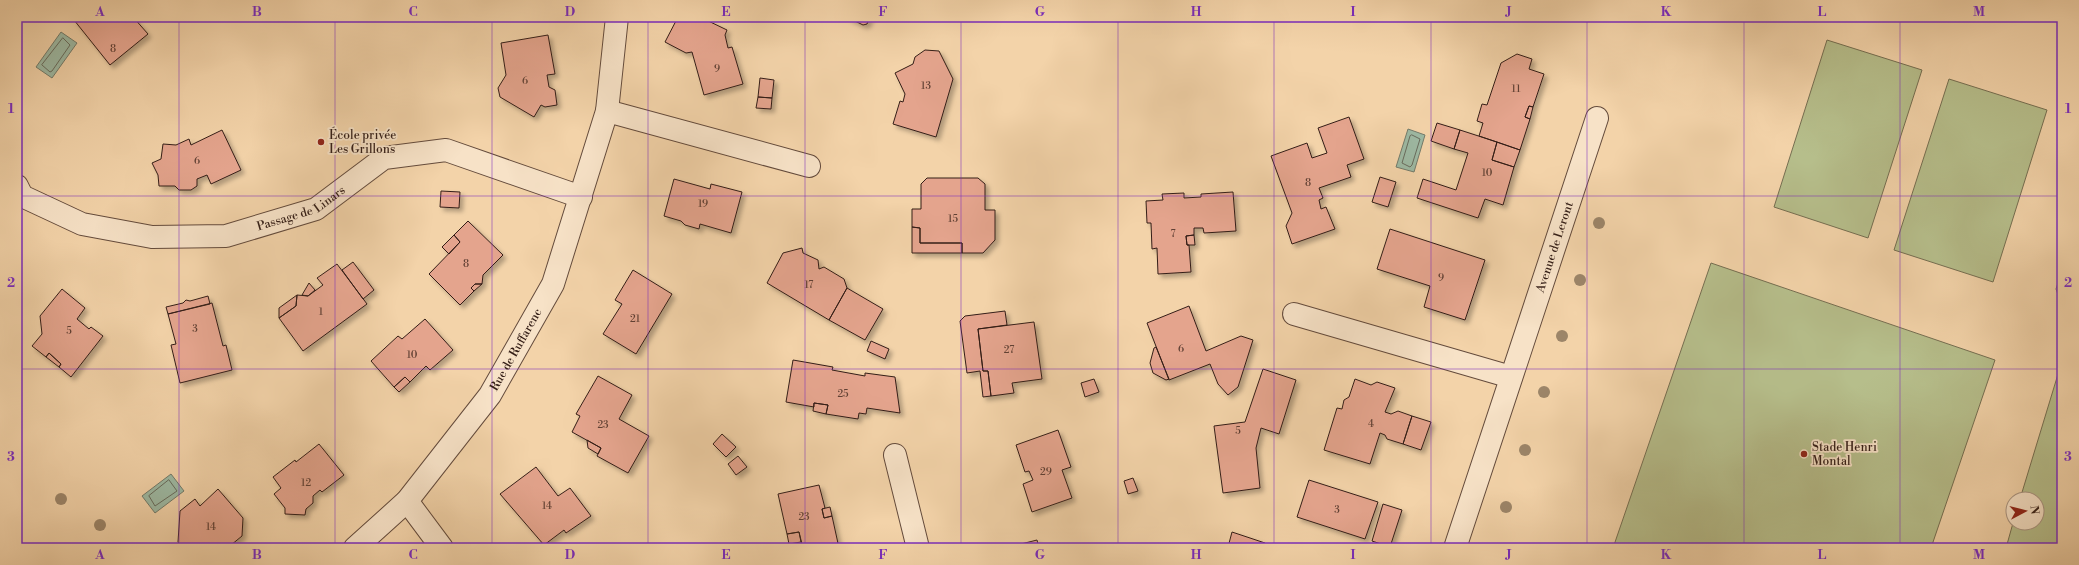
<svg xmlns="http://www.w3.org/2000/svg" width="2079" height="565" viewBox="0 0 2079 565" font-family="'Libre Bodoni',serif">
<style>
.green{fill:#b6be8b;stroke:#756e51}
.water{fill:#9db9a3;stroke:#737b6b}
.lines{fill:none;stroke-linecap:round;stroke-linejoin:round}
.shore{stroke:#686c5d;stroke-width:1}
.building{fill:#e4a48d;stroke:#341e17;filter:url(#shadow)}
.street-casing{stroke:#644b3c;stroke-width:24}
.street{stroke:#f7e2c7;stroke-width:22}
.tree{fill:#9c8569}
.grid{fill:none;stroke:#7b2cbf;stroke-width:1;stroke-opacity:0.55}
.poi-dot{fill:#8f2418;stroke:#f7e2c7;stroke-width:1.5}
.labels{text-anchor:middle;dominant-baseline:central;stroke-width:3.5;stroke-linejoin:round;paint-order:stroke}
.number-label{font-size:10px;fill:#604034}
.poi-label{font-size:12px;fill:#341e17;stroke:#f7e2c7;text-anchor:start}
.street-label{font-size:12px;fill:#341e17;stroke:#f7e2c7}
.neatline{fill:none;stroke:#7b2cbf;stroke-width:1.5}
.grid-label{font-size:13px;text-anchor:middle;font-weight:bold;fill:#7b2cbf}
</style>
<defs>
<filter id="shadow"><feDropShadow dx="3.5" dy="3.5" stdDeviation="2" flood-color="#0004"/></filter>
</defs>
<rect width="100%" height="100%" fill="#f3d3a9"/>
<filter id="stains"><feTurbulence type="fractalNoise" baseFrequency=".005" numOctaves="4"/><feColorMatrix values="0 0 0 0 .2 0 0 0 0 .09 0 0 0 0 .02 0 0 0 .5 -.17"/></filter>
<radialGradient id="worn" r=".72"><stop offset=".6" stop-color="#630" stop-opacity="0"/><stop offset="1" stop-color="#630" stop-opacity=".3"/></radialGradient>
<path class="green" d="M1827,40L1922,70L1868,238L1774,207Z
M1949,79L2047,110L1993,282L1894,250Z
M1711,263L1995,360L1931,548H1613Z
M2062,270V306L2056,289Z
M2062,361V548H2006L2013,523H2037V499H2020Z"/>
<path class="water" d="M61,32L77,43L52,78L36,67Z
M1408,129L1425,135L1414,172L1396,167Z
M171,474L184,491L155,513L142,496Z"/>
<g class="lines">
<path class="shore" d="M63,38L70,45L52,71L50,72L42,65Z
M1412,135L1420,139L1412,165L1410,167L1402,163L1410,136Z
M169,480L177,491L155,506L149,496Z"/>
</g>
<path class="building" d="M77,17H133L148,34L110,65L74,20Z
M678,17H700L727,30L725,35L728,48L732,47L743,84L704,95L692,52L686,53L665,42Z
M847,17H870L867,24L863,25Z
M548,35L555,74L547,75L549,87L555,90L557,105L545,107L541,105L534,117L500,97L498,88L506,75L501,43Z
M925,50L939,51L953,79L936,137L893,124L900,101L903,102L905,94L895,73L913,64L915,57Z
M1517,54L1532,59L1529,69L1544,74L1533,107L1529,106L1525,117L1530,119L1520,150L1479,136L1483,123L1477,121L1482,104L1487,105L1501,63Z
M760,78L774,80L772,98L758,97Z
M758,97L772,98L771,109L756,108Z
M1529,106L1533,107L1530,119L1525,117Z
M1349,117L1364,159L1347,165L1351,177L1319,188L1323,198L1319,200L1321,209L1326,207L1335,229L1292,244L1286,226L1292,213L1271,156L1307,143L1312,158L1327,153L1318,128Z
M1437,123L1460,130L1454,149L1431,141Z
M222,130L241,170L211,184L207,175L197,179V186L191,190H179L175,186H159L158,175L152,163L161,159L163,144L176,145L189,139L191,145Z
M1460,130L1497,142L1492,160L1514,167L1503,205L1485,199L1478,218L1417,198L1423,179L1456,190L1468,153L1454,149Z
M1497,142L1520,150L1514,167L1492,160Z
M1380,177L1396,182L1388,207L1372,202Z
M927,178H978L985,184V210H995V240L983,253H962V243H920V228L912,227V209H921V184Z
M674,179L710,189L711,184L742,192L731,233L700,224L699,229L685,225L681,221L664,216Z
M441,191L460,192L459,208L440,207Z
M1233,192L1236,231L1204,233L1203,228H1194V235L1186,236L1187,245H1189L1191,272L1158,274L1157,248L1152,249L1151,223H1147L1146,201L1163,200L1162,194L1184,193V198L1201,197V194Z
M468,221L503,255L483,275L482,284H475L471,288L474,291L460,305L429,274L460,242L454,235Z
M912,227L920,228V243H962V253H912Z
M1390,229L1485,260L1465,320L1424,307L1430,286L1377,269Z
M454,235L460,242L449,254L442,247Z
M1194,235L1195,245H1187L1186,236Z
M802,248L803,253L818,260L819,269L824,267L844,279L847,288L829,320L767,283L783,253Z
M353,262L374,290L363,299L342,270Z
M337,264L367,304L303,351L279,318L296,306L297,295L308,296L323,285L317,278Z
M633,270L672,294L636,354L603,334L622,304L615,300Z
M309,283L315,290L308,296L302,295Z
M475,284H482L474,291L471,288Z
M847,288L883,309L865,340L829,320Z
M62,289L85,308L77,319L89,329L91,327L103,336L71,377L59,367L61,364L49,353L46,357L32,346L42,334L40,316Z
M297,295L296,306L279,318V308Z
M208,296L210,304L168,314L166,307L183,303L186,300L190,301Z
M212,303L223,346L226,345L232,370L180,383L171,345L176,344L168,314Z
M1189,306L1206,351L1241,336L1253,340L1238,387L1228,395L1218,384L1210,364L1169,380L1147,323Z
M1005,311L1007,325L978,329L983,371H988L991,396L983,397L980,371L967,373L960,321L965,316Z
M425,319L453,350L430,370L426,366L410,382L405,377L394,387L371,361L398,336L402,339Z
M1034,322L1042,379L1012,383L1014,393L991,396L988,371H983L978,329Z
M871,341L889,349L885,359L867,351Z
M1156,347L1169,379L1166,380L1153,373L1150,363L1154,348Z
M49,353L61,364L59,367L46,357Z
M793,360L833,367L832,370L865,376V373L895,377L900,413L867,408L866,414L859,413L858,419L826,414L828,405L814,403V407L786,402Z
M1263,369L1296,380L1279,434L1261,428L1256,448L1260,488L1223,493L1214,426L1245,422Z
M598,376L632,395L619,419L649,436L628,473L597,456L601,448L572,432L580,416L576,414Z
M405,377L410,382L399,392L394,387Z
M1094,379L1099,392L1085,397L1081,383Z
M1355,379L1371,385L1377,382L1395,388L1385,412L1391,414L1398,411L1412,416L1403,444L1387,439L1385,435L1380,433L1370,464L1324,450L1337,408L1342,409L1344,400L1349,397Z
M814,403L828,405L826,414L813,411Z
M1412,416L1431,422L1421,450L1403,444Z
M1058,430L1071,467L1062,470L1072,498L1032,512L1023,484L1033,480L1029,471L1025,472L1016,445Z
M722,434L736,447L726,457L713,444Z
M587,440L601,448L598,454L588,448Z
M319,444L344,475L322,492L320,490L313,496V503L306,509L305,515L285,514V508L274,494L281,488L273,477L295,460L296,462Z
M738,456L747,467L736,475L728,464Z
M536,467L558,496L570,488L591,516L566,533L564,530L544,545L500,494Z
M1133,478L1138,491L1128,494L1124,481Z
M1309,480L1378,502L1365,539L1297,517Z
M819,485L825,508L822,509L824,518L832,516L839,548H803L799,532L787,534L778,494Z
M218,489L243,518L242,536L231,545L233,548H182L178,542L180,511L195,499L200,506Z
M1383,504L1402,510L1390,547L1372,541Z
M830,507L832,516L824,518L822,509Z
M799,532L801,542L789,544L787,534Z
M1232,532L1265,543L1263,548H1220L1221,545L1228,547Z
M1037,540L1039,548H1022L1021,544Z"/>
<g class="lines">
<defs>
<g id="street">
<path d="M607,111L809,166"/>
<path id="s1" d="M17,186L22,196L82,224L152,237L226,236L316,209L384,158L446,150L581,197"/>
<path d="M1294,314L1511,377"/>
<path d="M895,455L918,548"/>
<path d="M407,501L442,548"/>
<path id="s2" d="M355,548L407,501L490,395L553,284L607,111L617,17"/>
<path id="s3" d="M1455,548L1597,118"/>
</g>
</defs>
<use href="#street" class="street-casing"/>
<use href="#street" class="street"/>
</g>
<g class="tree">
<circle cx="1599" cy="223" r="6"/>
<circle cx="1580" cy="280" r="6"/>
<circle cx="1562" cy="336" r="6"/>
<circle cx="1544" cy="392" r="6"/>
<circle cx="1525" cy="450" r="6"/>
<circle cx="61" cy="499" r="6"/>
<circle cx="1506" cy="507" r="6"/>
<circle cx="100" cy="525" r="6"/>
</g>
<path class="grid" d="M179,17V548M335,17V548M492,17V548M648,17V548M805,17V548M961,17V548M1118,17V548M1274,17V548M1431,17V548M1587,17V548M1744,17V548M1900,17V548M17,196H2062M17,369H2062"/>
<g class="poi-dot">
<circle cx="321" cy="142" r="4"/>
<circle cx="1804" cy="454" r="4"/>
</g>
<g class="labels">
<g class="number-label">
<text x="113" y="49">8</text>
<text x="717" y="69">9</text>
<text x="525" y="81">6</text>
<text x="926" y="86">13</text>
<text x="1516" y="89">11</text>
<text x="197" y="161">6</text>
<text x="1487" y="173">10</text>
<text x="1308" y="183">8</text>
<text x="703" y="204">19</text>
<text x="953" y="219">15</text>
<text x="1173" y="234">7</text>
<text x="466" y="264">8</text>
<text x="1441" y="278">9</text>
<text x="809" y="285">17</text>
<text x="321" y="312">1</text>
<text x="635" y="319">21</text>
<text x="195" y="329">3</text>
<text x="69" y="331">5</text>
<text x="1181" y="349">6</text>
<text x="1009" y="350">27</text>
<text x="412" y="355">10</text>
<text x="843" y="394">25</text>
<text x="1371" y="424">4</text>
<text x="603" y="425">23</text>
<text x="1238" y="431">5</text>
<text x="1046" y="472">29</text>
<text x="306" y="483">12</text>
<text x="547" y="506">14</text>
<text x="1337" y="510">3</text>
<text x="804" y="517">23</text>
<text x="211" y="527">14</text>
</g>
<g class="poi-label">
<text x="329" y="135">École privée<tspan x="329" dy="14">Les Grillons</tspan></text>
<text x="1812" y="447">Stade Henri<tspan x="1812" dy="14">Montal</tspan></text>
</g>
<g class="street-label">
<text stroke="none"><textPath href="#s1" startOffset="303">Passage de Linars</textPath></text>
<text stroke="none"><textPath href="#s3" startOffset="317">Avenue de Leront</textPath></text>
<text stroke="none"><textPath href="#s2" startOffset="257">Rue de Ruffarenc</textPath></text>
</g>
</g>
<rect width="2079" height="565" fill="none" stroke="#f3d3a9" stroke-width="44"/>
<g transform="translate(2025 511) rotate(83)"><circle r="19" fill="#f7e2c7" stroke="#a99481"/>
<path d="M0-3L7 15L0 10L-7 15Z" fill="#8f2418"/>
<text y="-6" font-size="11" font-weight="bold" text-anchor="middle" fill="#341e17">N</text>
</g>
<rect x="22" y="22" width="2035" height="521" class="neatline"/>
<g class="grid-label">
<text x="100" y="16">A</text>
<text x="257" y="16">B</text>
<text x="413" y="16">C</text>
<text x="570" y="16">D</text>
<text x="726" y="16">E</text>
<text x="883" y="16">F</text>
<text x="1040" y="16">G</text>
<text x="1196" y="16">H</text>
<text x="1353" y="16">I</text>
<text x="1509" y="16">J</text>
<text x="1666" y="16">K</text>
<text x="1822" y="16">L</text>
<text x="1979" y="16">M</text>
<text x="11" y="113">1</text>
<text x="2068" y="113">1</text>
<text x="11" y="287">2</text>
<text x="2068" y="287">2</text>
<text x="11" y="461">3</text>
<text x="2068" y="461">3</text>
<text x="100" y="559">A</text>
<text x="257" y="559">B</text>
<text x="413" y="559">C</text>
<text x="570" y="559">D</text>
<text x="726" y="559">E</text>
<text x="883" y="559">F</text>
<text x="1040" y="559">G</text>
<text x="1196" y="559">H</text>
<text x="1353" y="559">I</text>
<text x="1509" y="559">J</text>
<text x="1666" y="559">K</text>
<text x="1822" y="559">L</text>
<text x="1979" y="559">M</text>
</g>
<rect width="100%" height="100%" filter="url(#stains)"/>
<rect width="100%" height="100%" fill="url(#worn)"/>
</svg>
